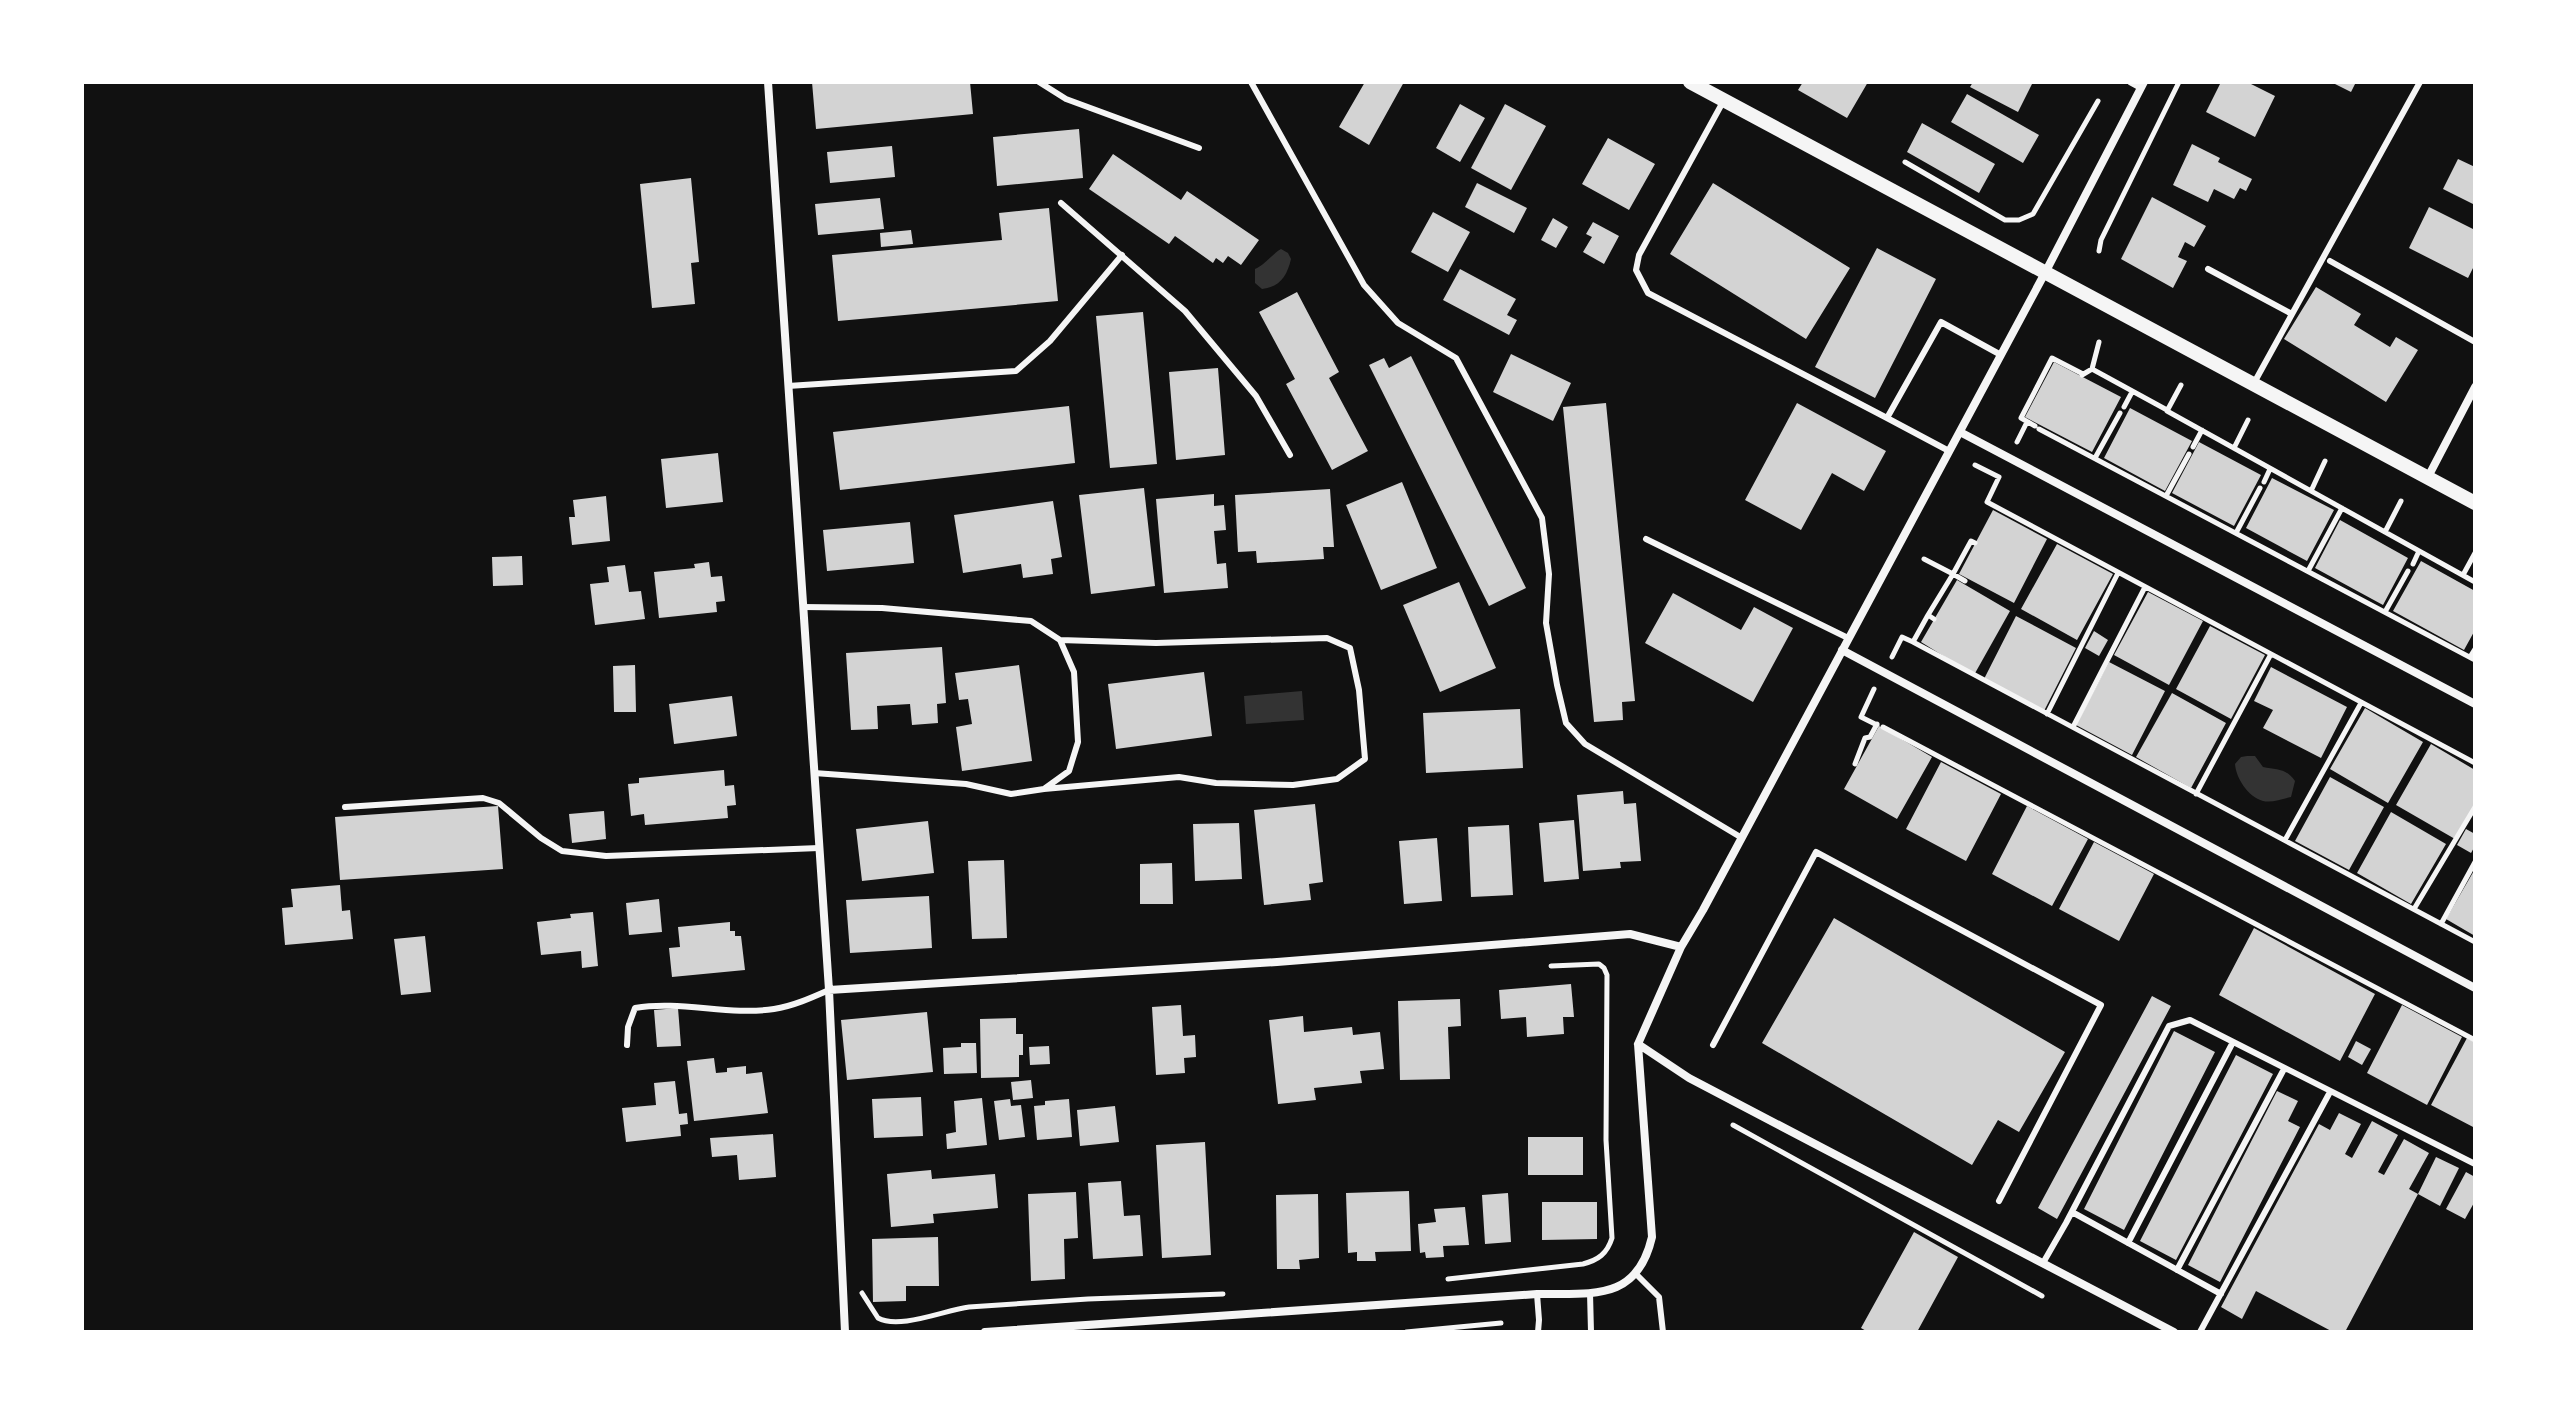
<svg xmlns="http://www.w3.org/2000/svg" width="2557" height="1414" viewBox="0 0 2557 1414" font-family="'PT Sans Narrow',sans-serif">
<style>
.water{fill:#333}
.building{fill:#d3d3d3}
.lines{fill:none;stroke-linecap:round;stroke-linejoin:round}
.path{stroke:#f5f5f5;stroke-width:5}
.service{stroke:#f5f5f5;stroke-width:6}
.minor{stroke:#f5f5f5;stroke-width:8}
.tertiary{stroke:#f5f5f5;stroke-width:14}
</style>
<rect width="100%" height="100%" fill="#111"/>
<path class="water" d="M1281,249L1288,253L1291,259C1287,276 1280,287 1262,289L1255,283V269C1266,264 1271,255 1281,249Z
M1302,691L1304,720L1246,724L1244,696Z
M2247,756H2255L2263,767C2277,770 2286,768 2295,781L2291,797C2282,799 2272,803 2263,801C2248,797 2236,778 2235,764L2241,757Z"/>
<path class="building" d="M812,82H970L973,114L816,129Z
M1365,82H1404L1369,145L1339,127Z
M1803,82H1868L1847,118L1798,90Z
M1973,82H2033L2018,112L1970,87Z
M2221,82H2247L2275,96L2255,137L2206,112Z
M2331,82H2356L2351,92Z
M1967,94L2039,135L2023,163L1951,122Z
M1460,104L1485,118L1460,162L1436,148Z
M1505,104L1546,126L1511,190L1471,168Z
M1922,123L1995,164L1979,193L1907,152Z
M1079,129L1083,178L997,186L993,137Z
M1608,138L1655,164L1629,210L1582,184Z
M2192,144L2220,158L2218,162L2252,179L2246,191L2240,188L2234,199L2214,189L2208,202L2173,185Z
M892,146L895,177L830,183L827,152Z
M1113,154L1181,200L1187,191L1259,240L1241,265L1228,256L1223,263L1216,258L1213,263L1175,236L1169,244L1089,189Z
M2458,159L2475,167V205L2443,189Z
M691,178L699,262L691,263L695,304L652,308L640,184Z
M1477,183L1527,208L1514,233L1465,207Z
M1713,183L1850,268L1806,339L1670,254Z
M2152,197L2206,226L2194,247L2185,242L2178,257L2187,261L2173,288L2121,259Z
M880,198L884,229L818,235L815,204Z
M2429,207L2475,230V264L2468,278L2409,248Z
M1049,208L1058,301L838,321L832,255L1002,240L999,213Z
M1433,212L1470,232L1448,272L1411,252Z
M1553,218L1568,227L1556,248L1541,240Z
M1593,222L1619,236L1604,264L1583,252L1592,237L1586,234Z
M911,230L913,244L881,247L880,233Z
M1877,248L1936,279L1875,398L1815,367Z
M1460,269L1516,299L1507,315L1517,320L1509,335L1443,300Z
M2316,287L2361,314L2354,325L2390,347L2396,337L2418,350L2386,402L2284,339Z
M1297,292L1339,372L1329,378L1368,451L1332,470L1286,384L1295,379L1259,312Z
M1143,312L1157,464L1110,468L1096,316Z
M1511,354L1571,383L1553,421L1493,392Z
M1411,356L1526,588L1489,606L1369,365L1384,358L1389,368Z
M2054,362L2121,397L2092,452L2025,417Z
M1218,368L1225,455L1176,460L1169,372Z
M1606,403L1635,701L1622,702L1623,720L1594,722L1563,407Z
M1797,403L1886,451L1864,491L1832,473L1801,530L1745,500Z
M1069,406L1075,463L840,490L833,432Z
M2130,408L2192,441L2165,491L2104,458Z
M2199,442L2261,475L2234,526L2172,493Z
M718,453L723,502L666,508L661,459Z
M2272,478L2334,510L2307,561L2246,528Z
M1402,482L1437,568L1381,590L1346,505Z
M1144,488L1155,586L1091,594L1079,495Z
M1330,489L1334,547H1323L1324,559L1257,563L1256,551L1238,552L1235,495Z
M1214,494V506L1224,505L1226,530L1214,531L1217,564L1226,563L1228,588L1164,593L1156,499Z
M606,496L610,541L572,545L569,517H575L573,500Z
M1053,501L1062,557L1051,559L1053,574L1023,578L1021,564L963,573L954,515Z
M1993,510L2047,539L2014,603L1959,574Z
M2340,520L2408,558L2383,605L2315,568Z
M910,522L914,563L827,571L823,530Z
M2057,544L2113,574L2077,640L2021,609Z
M522,556L523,585L493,586L492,557Z
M2421,561L2475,591V630L2464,650L2393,611Z
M709,562L711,577L722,576L725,601L716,602L717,612L659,618L654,572L695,568L694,564Z
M625,565L629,592L641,591L645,619L595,625L590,584L609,582L607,567Z
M1957,580L2010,611L1974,675L1921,642Z
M1459,582L1496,668L1440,692L1403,605Z
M2148,592L2203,621L2169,685L2114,655Z
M1673,593L1741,630L1754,607L1793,628L1753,702L1645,643Z
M2016,616L2076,648L2044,711L1984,679Z
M2210,626L2265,655L2231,719L2176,689Z
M2094,631L2108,640L2099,656L2085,648Z
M942,647L946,703L937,704L938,723L912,725L910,704L877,706L878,729L851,730L846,653Z
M2109,662L2165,691L2132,755L2076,725Z
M635,665L636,712H614L613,666Z
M1019,665L1032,761L962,771L956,727L972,724L968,699L959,700L955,673Z
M2271,667L2347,707L2321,758L2263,728L2273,710L2254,701Z
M1204,672L1212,736L1116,749L1108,684Z
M2172,693L2226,723L2191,788L2136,757Z
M732,696L737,736L674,744L669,704Z
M2365,708L2423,742L2388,803L2330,769Z
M1520,709L1523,768L1426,773L1423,713Z
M1879,726L1932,757L1897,819L1844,789Z
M2431,744L2475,770V804L2455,839L2396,805Z
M1941,762L2001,794L1966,861L1906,829Z
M724,770L725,786L734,785L736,805L727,806L728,818L645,825L644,814L631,816L628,784L639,783V778Z
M2330,777L2384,807L2349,870L2295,841Z
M1623,791L1624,804L1636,803L1641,861L1620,862L1621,868L1583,871L1577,795Z
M1315,804L1323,882L1309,884L1311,900L1264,905L1254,810Z
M498,806L503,869L340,880L335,817Z
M2027,806L2088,839L2052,906L1992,874Z
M604,811L606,839L572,843L569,814Z
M2391,812L2446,844L2411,904L2357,873Z
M1574,820L1579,879L1544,882L1539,823Z
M928,821L934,873L862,881L856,829Z
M1239,823L1242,879L1195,881L1193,824Z
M1509,825L1513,895L1471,897L1468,827Z
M2466,829L2475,834V846L2471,853L2457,845Z
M1437,838L1442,901L1404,904L1399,841Z
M2094,842L2154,874L2119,941L2059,909Z
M1004,860L1007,938L972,939L968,861Z
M1172,863L1173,904H1140V864Z
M2475,869V936L2446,919Z
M340,885L342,911L350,910L353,939L285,945L282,908L293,907L291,889Z
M929,896L932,948L850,953L846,900Z
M659,899L662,932L629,935L626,903Z
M593,912L598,966L582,968L581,951L541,955L537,922L571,918L570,914Z
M1834,918L2065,1052L2019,1132L1998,1120L1972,1165L1762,1043Z
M730,922V931H735V936H741L745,970L672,977L669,948L680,947L678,927Z
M2254,928L2375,994L2340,1061L2219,995Z
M425,936L431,992L401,995L394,939Z
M1571,984L1574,1017H1563L1564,1034L1527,1037L1526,1017L1501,1019L1499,990Z
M2152,996L2171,1006L2057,1219L2038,1208Z
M1460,999L1461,1026L1448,1027L1450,1079L1400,1080L1398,1001Z
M1181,1005L1183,1036L1195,1035L1196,1057L1184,1058L1185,1073L1156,1075L1152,1007Z
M2402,1005L2462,1037L2427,1105L2367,1073Z
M678,1008L681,1046L657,1047L654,1010Z
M927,1012L933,1072L847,1080L841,1020Z
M1303,1016L1304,1032L1352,1027L1353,1035L1380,1032L1384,1069L1360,1071L1362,1083L1314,1088L1316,1100L1278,1104L1269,1020Z
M1016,1018V1034H1023V1055H1019V1077L981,1078L980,1019Z
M2174,1031L2215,1052L2124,1230L2084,1209Z
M2467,1038L2475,1042V1128L2431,1105Z
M2356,1041L2371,1049L2362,1065L2348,1057Z
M961,1043H976L977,1073L944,1074L943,1048L961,1047Z
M1049,1046L1050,1064L1030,1065L1029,1047Z
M2236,1055L2273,1074L2176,1260L2140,1241Z
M714,1058L716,1073L727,1072V1068L746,1066V1074L762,1072L768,1113L694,1121L687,1061Z
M1031,1080L1033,1098L1013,1100L1011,1082Z
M675,1081L679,1114L687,1113L688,1124L680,1125L681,1136L626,1142L622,1108L656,1105L654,1083Z
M2277,1091L2298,1101L2288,1121L2300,1127L2220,1282L2188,1265Z
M921,1097L923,1136L874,1138L872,1099Z
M982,1098L987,1145L947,1149L946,1134L956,1132L954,1101Z
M1010,1099L1011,1106L1021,1105L1025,1137L999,1140L994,1101Z
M1069,1099L1072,1137L1037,1140L1034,1106L1045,1105V1101Z
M1115,1106L1119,1142L1080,1146L1077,1110Z
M2339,1113L2361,1124L2345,1154L2352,1158L2372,1121L2398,1135L2378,1172L2384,1175L2404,1139L2429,1153L2409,1189L2418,1194L2345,1332H2333L2256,1291L2242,1319L2221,1307L2319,1124L2330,1130Z
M773,1134L776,1177L739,1180L737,1155L712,1157L710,1138Z
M1528,1137H1583V1175H1528Z
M1205,1142L1211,1255L1162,1258L1156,1145Z
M2436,1157L2459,1168L2440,1206L2418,1194Z
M931,1170L932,1179L995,1174L998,1208L933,1214L934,1223L891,1227L887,1174Z
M2466,1172L2475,1177V1201L2465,1219L2446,1209Z
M1121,1181L1124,1216L1140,1215L1143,1256L1093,1259L1088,1183Z
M1409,1191L1411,1251L1375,1252L1376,1261H1357V1252L1348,1253L1346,1193Z
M1076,1192L1078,1238L1064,1239L1065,1279L1031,1281L1028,1194Z
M1508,1193L1511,1242L1485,1244L1482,1195Z
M1318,1194L1319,1258L1299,1260L1300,1269H1277L1276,1195Z
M1542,1202H1597V1239L1542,1240Z
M1465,1207L1469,1245L1443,1246L1444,1257L1426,1258L1425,1252L1420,1253L1418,1224L1436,1222L1434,1209Z
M1914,1232L1958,1257L1917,1332H1868L1861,1328Z
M938,1237L939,1286H906V1301L873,1302L872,1239Z"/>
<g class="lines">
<path class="path" d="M1905,162L2005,220H2019L2033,214L2098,101
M2099,251L2101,240L2179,82
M2092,369L2099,342
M2082,375L2092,369L2167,410
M2181,385L2167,411L2475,582
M2124,407L2132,392
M2035,426L2021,418L2052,358L2083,374
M2039,429L2475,660
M2017,442L2027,422
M2193,447L2202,430
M2234,448L2248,420
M2095,458L2120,413
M1975,465L1999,477L1987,502L2475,763
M2264,482L2270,469
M2311,491L2325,461
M2166,496L2189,454
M2385,532L2401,501
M2236,533L2260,488
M1924,559L1953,574L1971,541L1975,543
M2413,564L2419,551
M2308,571L2342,508
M2463,575L2475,553
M2385,612L2408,571
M1928,615L1913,642L2475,942
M1934,619L1928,615L1953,574L1965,581
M1892,657L1902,637L1913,642
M2470,657L2475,649
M1874,689L1861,717L1877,725
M2047,714L2118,573
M1883,727L2475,1040
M2073,727L2145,587
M1855,764L1865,738L1870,737L1877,724
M2196,794L2271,654
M2285,840L2361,703
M2414,909L2475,807
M2441,924L2475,862
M1733,1125L2042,1296
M1448,1279L1583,1264C1598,1260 1607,1254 1612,1238L1606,1140L1607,975L1604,968L1599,964L1551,966
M862,1293L878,1318C899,1330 945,1310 969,1307L1088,1299L1223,1294
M1406,1332L1501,1323"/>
<path class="service" d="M1039,82L1066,99L1199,148
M1251,82L1364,285L1398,323L1456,358L1542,518L1549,574L1546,623L1557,685L1566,723L1585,744L1742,838
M2130,82L2141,88
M1724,100L1639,255L1636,270L1648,293L1887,418
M1061,203L1185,311L1256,396L1290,455
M2330,261L2475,342
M2208,269L2292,314
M2254,383L2420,82
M788,386L1016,371L1050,341L1122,255
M1949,451L1887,418L1941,322L2001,355
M1646,539L1848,638
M803,607L882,608L1031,621L1060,640L1074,672L1078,742L1069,771L1044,789L1011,794L966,784L814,773
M1044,789L1179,777L1216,783L1293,785L1337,779L1365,759L1359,690L1350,648L1327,638L1156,643L1060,640
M345,807L483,798L499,803L541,838L562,851L606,856L819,848
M627,1045L628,1027L635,1008C681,1000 728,1016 774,1009C793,1006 811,998 829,990
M1713,1045L1816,852L2101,1005L1999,1201
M2072,1212L2221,1294
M2128,1243L2233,1042
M2043,1263L2066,1223L2169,1026L2190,1020L2475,1164
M2177,1270L2284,1069
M1637,1275L1659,1297L1663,1332
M1590,1293L1591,1332
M1537,1294L1539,1320L1538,1332
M2200,1332L2330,1092"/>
<path class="minor" d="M768,82L829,990L845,1332
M1960,432L2475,704
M2428,477L2475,387
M1842,650L2475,988
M829,990L1277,962L1630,934L1681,947
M1638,1044L1689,1078L2174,1332
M985,1332L1537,1294C1592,1293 1637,1302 1652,1237L1638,1044L1681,947L1703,910L2046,271L2144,82"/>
<path class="tertiary" d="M1690,82L2475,503"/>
</g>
<rect width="2557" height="1414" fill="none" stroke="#ffffff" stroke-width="168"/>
</svg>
